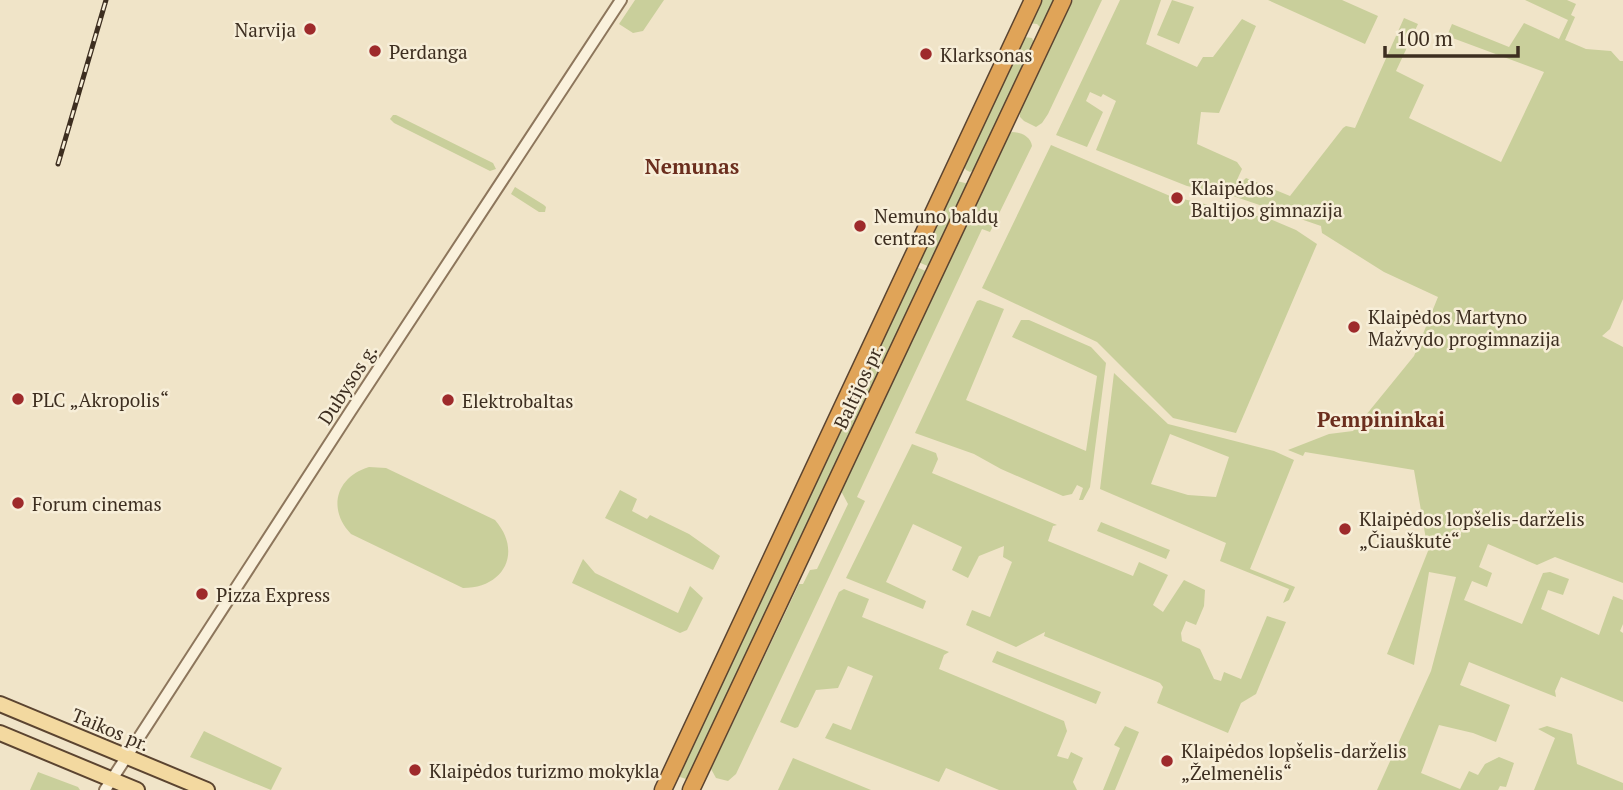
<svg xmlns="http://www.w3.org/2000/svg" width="1623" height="790" viewBox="0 0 1623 790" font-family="'PT Serif',serif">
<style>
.green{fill:#c9cf9b;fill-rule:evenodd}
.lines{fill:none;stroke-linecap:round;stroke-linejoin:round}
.minor-casing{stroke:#8d765c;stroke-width:14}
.major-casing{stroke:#5b4430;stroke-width:18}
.highway-casing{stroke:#5b4430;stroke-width:19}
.minor{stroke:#faf1dc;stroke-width:10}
.major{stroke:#f3d9a0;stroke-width:14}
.highway{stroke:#e0a458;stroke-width:16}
.rail-casing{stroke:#3d2e20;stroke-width:5}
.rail{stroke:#f7eed8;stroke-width:2.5;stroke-dasharray:8;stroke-linecap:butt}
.poi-dot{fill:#9e2a2b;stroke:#f7eed8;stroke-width:2.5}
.labels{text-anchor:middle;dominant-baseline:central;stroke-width:5;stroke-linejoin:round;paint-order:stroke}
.poi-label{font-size:19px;fill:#3d2e20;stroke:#f7eed8;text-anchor:start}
.street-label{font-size:19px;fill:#3d2e20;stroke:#f7eed8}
.neighbourhood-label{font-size:21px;font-weight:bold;fill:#6b2e1e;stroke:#f7eed8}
</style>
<rect width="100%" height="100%" fill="#f0e4c8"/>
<path class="green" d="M635,0H664L643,31L633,33L619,24Z
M1040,0H1055L1042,29L1037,24L1029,23Z
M1073,0H1102L1048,114L1042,123L1036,127L1024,121L1020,117V112Z
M1120,0H1161L1146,44L1197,67L1203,57H1213L1242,19L1256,26L1219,113L1201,112L1197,144L1237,162L1242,169L1237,180L1242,182L1246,178L1290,196L1343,128L1346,126L1355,128L1404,18L1418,24L1396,71L1424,85L1409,118L1501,162L1544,72L1447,36L1452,24L1509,47L1524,23L1559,39L1568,20L1525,0H1567L1576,4L1571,15L1575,17L1565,40L1586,49L1611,51L1620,61H1623V299L1610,329L1602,336L1623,347V583L1555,557L1537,565L1488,544L1479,567L1492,573L1487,587L1472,581L1464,600L1522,624L1543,573L1550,572L1569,579L1563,595L1548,590L1541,609L1599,635L1613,596L1623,600V624L1620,631L1623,633V702L1561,677L1555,691L1556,697L1469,662L1460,685L1510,705L1496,742L1473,733L1439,725L1421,773L1460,789L1469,771L1478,775L1485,764L1499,757L1514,763L1506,787L1500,786L1498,790H1377L1431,671L1456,577L1429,572L1414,665L1387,654L1428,551L1414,470L1305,452L1303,456L1288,450L1329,434L1353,431L1414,356L1438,297L1384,272L1322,233L1321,226L1233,196L1187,186L1096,150L1116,101L1103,94L1101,97L1090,92L1086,101L1103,112L1087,147L1056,135Z
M1172,0L1194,7L1179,44L1157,35Z
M1268,0H1342L1378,16L1365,44Z
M1024,37L1032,38L1035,45L977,168L970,172L966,170L963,165Z
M393,115H396L493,163L496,169L490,171L394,123L390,119Z
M1012,132C1021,132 1031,137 1032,146L990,232L982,229L857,497L865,501L736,774L728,781L716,778L711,769L799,584H803L810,570L817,569L848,504L841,491L1009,134Z
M1051,145L1170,196L1270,219L1296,230L1317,244L1236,433L1173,418L1097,342L982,288Z
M957,181L969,184L930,267L916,261Z
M515,187L544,205L546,207L545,212H539L511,194Z
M914,266L928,272L689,780L674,775Z
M980,300L1004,309L966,400L1086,451L1097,376L1012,337L1021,320H1029L1091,347L1106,363L1090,487L1083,500H1079L1083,488L1077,485L1072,494L1063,496L1001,469L974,454L915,433L977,301Z
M1114,373L1168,424L1274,451L1294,460L1250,569L1295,587L1289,600L1283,603L1289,589L1220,561L1226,543L1100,489ZM1170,434L1229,457L1216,497L1188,495L1151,484Z
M912,444L936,453L938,459L932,473L1057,525L1053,526L1048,541L1133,576L1139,562L1168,575L1153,605L1163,612L1184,580L1205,590L1204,606L1196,625L1186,621L1181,633L1182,641L1200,649L1214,679L1221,681L1224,672L1241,679L1267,616L1286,622L1256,694L1241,703L1228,733L1157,703L1163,687L1160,683L1044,636L1045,632L1016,647L966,625L972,610L990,617L1012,562L1003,557L1004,546L979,556L968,578L952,570L962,547L913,524L886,582L926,601L923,609L846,578Z
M369,467L386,468L495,520C523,552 504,588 463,588L351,534C327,509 336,477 369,467Z
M620,490L637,499L632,511L647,519L650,515L689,534L720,556L713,570L605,518Z
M1101,522L1170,550L1166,559L1097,531Z
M583,559L595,573L678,613L690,586L703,598L687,630L680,633L572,583Z
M844,589L869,599L862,617L949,652L944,655L939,669L1064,721L1067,731L1057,756L1068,759L1071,752L1083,758L1073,782L1077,790H999L946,768L939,782L825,738L833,723L851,730L873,676L848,666L838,688L816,690L798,727L795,728L780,722L839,592Z
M997,651L1101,692L1096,704L992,662Z
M1125,726L1139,732L1115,790H1103L1120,748L1114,745Z
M1547,726L1572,734L1577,764L1623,783V790H1534L1555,738L1538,729Z
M204,731L282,768L271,790L190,757Z
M793,758L871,790H778Z
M38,772L78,787L80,790H30Z"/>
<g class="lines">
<defs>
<path id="minor" d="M105,790L350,412L621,0"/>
<path id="major" d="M0,704L207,790
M0,733L137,790"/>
<path id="highway" d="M663,790L1033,0
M691,790L1063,0"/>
</defs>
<use href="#minor" class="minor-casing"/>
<use href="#major" class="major-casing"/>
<use href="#highway" class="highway-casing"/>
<use href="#minor" class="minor"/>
<use href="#major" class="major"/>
<use href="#highway" class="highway"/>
<defs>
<path id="rail" d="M58,164L106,0"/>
</defs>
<use href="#rail" class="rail-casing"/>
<use href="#rail" class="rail"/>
</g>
<g class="poi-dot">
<circle cx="310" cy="29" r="7"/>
<circle cx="375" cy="51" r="7"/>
<circle cx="926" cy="54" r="7"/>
<circle cx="1177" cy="198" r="7"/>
<circle cx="860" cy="226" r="7"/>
<circle cx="1354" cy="327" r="7"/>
<circle cx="18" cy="399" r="7"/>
<circle cx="448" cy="400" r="7"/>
<circle cx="18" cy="503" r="7"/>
<circle cx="1345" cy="529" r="7"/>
<circle cx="202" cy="594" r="7"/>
<circle cx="1167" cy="761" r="7"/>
<circle cx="415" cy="770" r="7"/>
</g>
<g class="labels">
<g class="poi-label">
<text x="296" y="29" text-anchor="end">Narvija</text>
<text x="389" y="51">Perdanga</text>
<text x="940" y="54">Klarksonas</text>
<text x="1191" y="187">Klaipėdos<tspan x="1191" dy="22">Baltijos gimnazija</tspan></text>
<text x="874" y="215">Nemuno baldų<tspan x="874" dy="22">centras</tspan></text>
<text x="1368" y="316">Klaipėdos Martyno<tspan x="1368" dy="22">Mažvydo progimnazija</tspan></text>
<text x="32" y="399">PLC „Akropolis“</text>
<text x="462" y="400">Elektrobaltas</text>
<text x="32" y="503">Forum cinemas</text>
<text x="1359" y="518">Klaipėdos lopšelis-darželis<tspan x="1359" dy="22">„Čiauškutė“</tspan></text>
<text x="216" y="594">Pizza Express</text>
<text x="1181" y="750">Klaipėdos lopšelis-darželis<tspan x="1181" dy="22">„Želmenėlis“</tspan></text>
<text x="429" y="770">Klaipėdos turizmo mokykla</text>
</g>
<g class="street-label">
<text transform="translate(347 384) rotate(-57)">Dubysos g.</text>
<text transform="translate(858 386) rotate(-65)">Baltijos pr.</text>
<text transform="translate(111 729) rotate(23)">Taikos pr.</text>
</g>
<g class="neighbourhood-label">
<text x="692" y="166">Nemunas</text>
<text x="1381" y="419">Pempininkai</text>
</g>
</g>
<path d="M1385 46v10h133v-10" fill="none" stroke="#3d2e20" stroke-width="3.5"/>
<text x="1396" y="46" font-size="21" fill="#3d2e20" stroke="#f7eed8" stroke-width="5" paint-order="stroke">100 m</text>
</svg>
